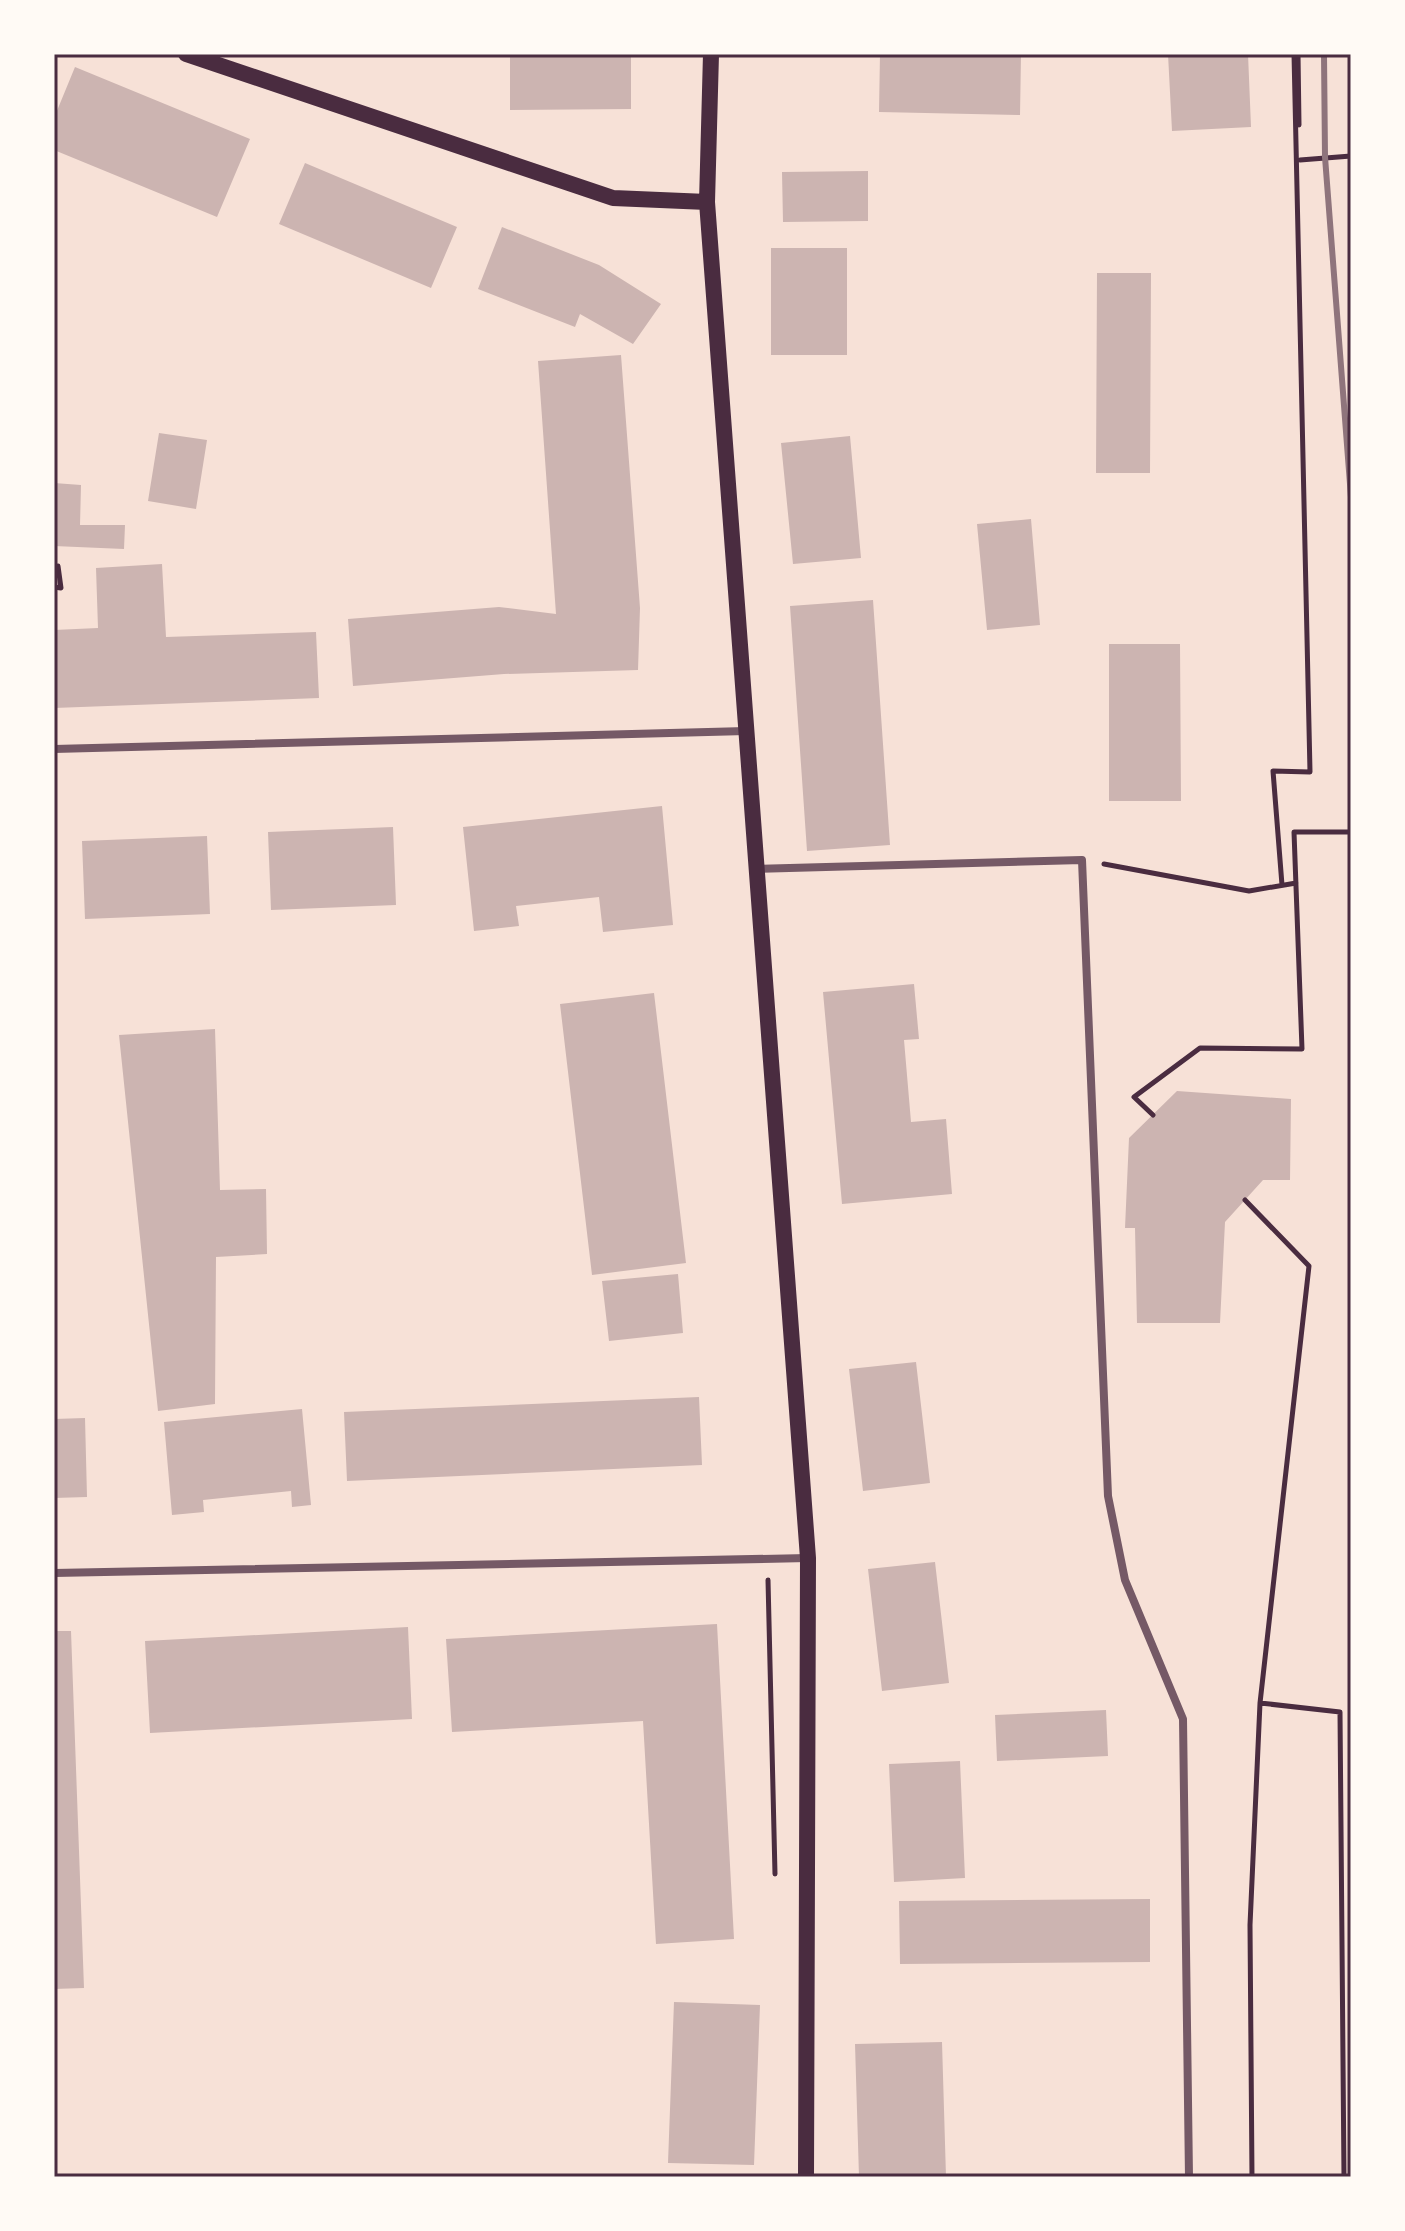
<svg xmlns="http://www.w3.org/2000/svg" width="1405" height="2231" viewBox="0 0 1405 2231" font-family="'Golos Text',sans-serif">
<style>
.building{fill:#ccb4b1}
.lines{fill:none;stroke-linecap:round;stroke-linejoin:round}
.path{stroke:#4a2c40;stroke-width:5}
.minor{stroke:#755966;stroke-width:8}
.secondary{stroke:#4a2c40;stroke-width:16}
.rail{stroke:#8f747c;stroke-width:6}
.neatline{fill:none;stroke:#4a2c40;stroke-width:3}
</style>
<rect width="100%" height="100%" fill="#f7e1d7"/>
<path class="building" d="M510,54H631V109L510,110Z
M880,54H1021L1020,115L879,112Z
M1168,54H1248L1251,127L1172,131Z
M75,67L250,139L217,217L54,150V118Z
M305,163L457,227L431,288L279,224Z
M868,171V221L783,222L782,172Z
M502,227L599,265L661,304L633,344L580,314L575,327L478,289Z
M771,248H847V355H771Z
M1097,273H1151L1150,473H1096Z
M621,355L640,608L638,670L504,674L353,686L348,619L499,607L556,614L538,361Z
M159,433L207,440L196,509L148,501Z
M850,436L861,558L793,564L781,443Z
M54,483L81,485L80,525H125L124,549L54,546Z
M1031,519L1040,625L987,630L977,524Z
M162,564L166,637L316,632L319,698L54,708V630L98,628L96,568Z
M873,600L890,845L807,851L790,606Z
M1109,644H1180L1181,801H1109Z
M662,806L673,925L603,932L599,897L516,906L519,926L474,931L463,827Z
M393,827L396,905L271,910L268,832Z
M207,836L210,914L85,919L82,841Z
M914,984L919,1039L904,1040L911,1122L946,1119L952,1194L842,1204L823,992Z
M654,993L686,1263L592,1275L560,1004Z
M215,1029L220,1190L266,1189L267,1254L216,1257L215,1404L158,1411L119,1035Z
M1177,1091L1291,1099L1290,1180H1263L1225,1222L1220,1323H1137L1135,1228H1125L1129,1138Z
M678,1274L683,1333L609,1341L602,1281Z
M916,1362L930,1483L863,1491L849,1369Z
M699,1397L702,1465L347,1481L344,1412Z
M302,1409L311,1505L292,1507L291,1491L203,1500L204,1512L172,1515L164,1422Z
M85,1418L87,1497L54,1498V1419Z
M935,1562L949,1683L882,1691L868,1569Z
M717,1624L734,1939L656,1944L643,1721L452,1732L446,1639Z
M408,1627L412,1719L150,1733L145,1641Z
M54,1631H71L84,1988L54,1989Z
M1106,1710L1108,1756L997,1761L995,1715Z
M960,1761L965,1878L894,1882L889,1764Z
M1150,1899V1962L900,1964L899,1901Z
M674,2002L760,2005L754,2165L668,2163Z
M942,2042L946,2177H859L855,2044Z"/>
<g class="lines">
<path class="path" d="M1298,54L1299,125
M1300,160L1351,156
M54,587L61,588L58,566
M1104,864L1249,891L1296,883
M1282,885L1273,771L1310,772L1294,54
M1153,1115L1134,1097L1200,1048L1302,1049L1294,832H1351
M1245,1200L1309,1266L1260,1703L1250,1925L1252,2177
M768,1580L775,1874
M1260,1703L1340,1712L1344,2177"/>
<path class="minor" d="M54,749L746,731
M757,869L1082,860L1108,1496L1125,1580L1183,1719L1189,2177
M54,1573L808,1558"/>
<path class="secondary" d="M186,54L613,198L707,202
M711,54L707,202L808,1558L806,2177"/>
<path class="rail" d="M1324,54L1325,157L1351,497"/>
</g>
<rect width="1405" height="2231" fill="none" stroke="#fffaf5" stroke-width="112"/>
<rect x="56" y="56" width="1293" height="2119" class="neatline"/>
</svg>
